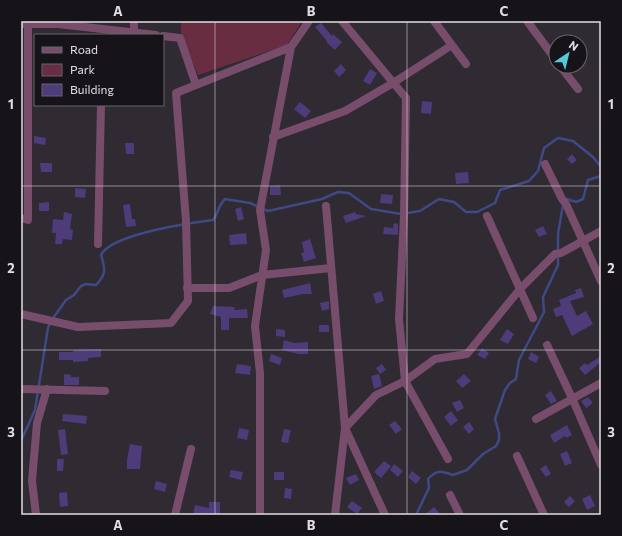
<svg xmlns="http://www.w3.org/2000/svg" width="622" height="536" viewBox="0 0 622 536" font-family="Commissioner,sans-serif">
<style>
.green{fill:#692d42}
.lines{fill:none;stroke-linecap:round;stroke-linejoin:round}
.stream{stroke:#3e4986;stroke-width:2.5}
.building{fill:#4e3b79}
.minor{stroke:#784d6c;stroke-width:8}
.grid{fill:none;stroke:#e1dde3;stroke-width:1;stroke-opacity:0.55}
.neatline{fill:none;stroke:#e1dde3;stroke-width:1.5}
.grid-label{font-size:13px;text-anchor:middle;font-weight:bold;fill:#e1dde3}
</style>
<rect width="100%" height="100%" fill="#302a33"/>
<path class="green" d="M181,21H302L287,45L198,75L181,34Z"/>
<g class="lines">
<path class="stream" d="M566,200L567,199L576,202L583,199L588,180L601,176
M21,441L35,410L48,328L51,321L66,300L74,295L81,286L86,284L96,285C107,274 105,268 101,255C111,234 190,223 213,220C219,213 217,207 225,199L250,203L268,211L322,199L338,192L349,193L371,209L401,214L420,211L439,199L454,202L466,212H477L495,203L500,190L529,181L538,171L544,148L558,138L573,141L593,157L601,167
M416,515L429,488L428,479C437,469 442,471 453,475L467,470L483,454L496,446L499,440V433L495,419L505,390L510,383L516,379L519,360L544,312L543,297L558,265V234L563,205"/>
</g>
<path class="building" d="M321,23L332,36L333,34L342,42L335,50L326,42L327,41L315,27Z
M341,64L346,70L339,77L334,71Z
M370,69L377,73L370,85L363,81Z
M422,101L432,102L431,114L421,113Z
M300,102L311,111L305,118L294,109Z
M34,136L46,138L45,145L34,143Z
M125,143H134V154H126Z
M572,154L577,160L572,164L567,159Z
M40,163H52V172H41Z
M468,172L469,183L456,184L455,173Z
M280,185L281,195H270V186Z
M75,188L86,189L85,198L75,197Z
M381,194L393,195L392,204L380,203Z
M49,202V211H39V203Z
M130,204L132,219H135L136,226L126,227L123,205Z
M241,207L244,219L238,221L235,209Z
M64,212L72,214L70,229L73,230L72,240L63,239L62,244H55L56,233H52L53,219L63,220Z
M355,212L356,214L366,216L346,223L343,216Z
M394,223L398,224V235L383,234L384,227L393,228Z
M543,226L547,234L539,237L535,230Z
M246,233L247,244L230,245L229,235Z
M310,239L316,258L304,262L301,253L304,252L302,242Z
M310,283L312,294H303L284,298L282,290Z
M581,288L584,297L570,301L577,316L586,311L593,324L572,336L562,315L556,317L553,309L561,306L559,300L576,293L575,290Z
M381,291L384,301L376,304L373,294Z
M329,301V309L322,311L320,303Z
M213,306L235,307L234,310L247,309L248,318H229V330H221V317L210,314Z
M319,325H329V332H319Z
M276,329L285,330V337L276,336Z
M507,329L514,334L508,344L500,340Z
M284,340L294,343L308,342V354H299L282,350Z
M482,348L489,353L485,359L477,355Z
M101,349V357L88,358V361L73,362V360H59V352H73L74,350Z
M531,352L539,357L536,363L528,359Z
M271,354L282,358L280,365L269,361Z
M601,356V362L585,375L579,368L585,363L587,365Z
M237,364L251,366L250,375L235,373Z
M382,364L386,370L380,374L376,368Z
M64,374L71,375V377H79V385H64Z
M379,374L382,386L374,389L371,376Z
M464,374L471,381L462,388L456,381Z
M551,391L557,401L551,404L545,395Z
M588,397L593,403L586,408L581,401Z
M460,400L464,408L457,412L452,403Z
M451,411L458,420L451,426L444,417Z
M63,414L87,416L86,424L62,421Z
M395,421L402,429L396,434L389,425Z
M469,422L474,429L469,434L463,427Z
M567,425L572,435L566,438L565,436L554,443L550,435Z
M239,428L249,430L247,440L237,438Z
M65,429L68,454L61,455L58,430Z
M284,429L291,430L288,443L281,442Z
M130,444L142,446L140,469H127V460Z
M567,451L572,463L565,466L560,454Z
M57,459H64L63,471H57Z
M384,461L391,466L381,478L374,472Z
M394,464L403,471L398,477L390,470Z
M546,465L551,474L546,477L540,469Z
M231,470L243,472L241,480L229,477Z
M412,471L421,478L416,484L408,477Z
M274,472H284V480H274Z
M356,474L359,480L350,485L346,478Z
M156,481L167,484L165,492L154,489Z
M285,488L292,489L291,499L284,498Z
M67,492L68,506L60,507L59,493Z
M590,495L595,506L587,510L582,499Z
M570,496L575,501L569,507L564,502Z
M352,501L362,508L357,514L347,507Z
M209,502H220V515H193L195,505L209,508Z
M434,507L441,515H424Z"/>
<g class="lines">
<path class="minor" d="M342,21L406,98L404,216L399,319L405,381L448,459
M434,21L466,64
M527,21L556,60
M21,24H58L156,35
M134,33V21
M163,36L180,38L196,85
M560,66L578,89
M273,137L345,111L393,83L452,45
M545,164L562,199L566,204L601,281
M326,206L345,428L335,515
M487,216L533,318
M21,218L28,220V25
M98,244L101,105
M187,288H229L262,275L331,268
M21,314L78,327L171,323L188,301L186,221L176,93L291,47L309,21
M547,345L572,398L601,465
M21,389L105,391
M536,419L601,383
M517,456L544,515
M450,495L460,515
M36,515L32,481L37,423L47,389
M175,515L191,449
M260,515V373L255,326L266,250L260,210L291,47
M385,515L345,428L376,395L405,381L435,359L467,354L520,289L555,254L561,253L601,231"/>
</g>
<path class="grid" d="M215,21V515M407,21V515M21,186H601M21,350H601"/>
<rect width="622" height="536" fill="none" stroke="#161418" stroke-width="44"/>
<rect x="34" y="34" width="130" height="72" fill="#161418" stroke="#676469"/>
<rect x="42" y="47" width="20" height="6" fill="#784d6c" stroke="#676469"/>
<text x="70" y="54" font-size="12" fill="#e1dde3">Road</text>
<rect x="42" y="64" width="20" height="12" fill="#692d42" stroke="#676469"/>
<text x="70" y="74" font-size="12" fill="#e1dde3">Park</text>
<rect x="42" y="84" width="20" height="12" fill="#4e3b79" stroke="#676469"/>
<text x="70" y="94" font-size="12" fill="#e1dde3">Building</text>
<g transform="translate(568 54) rotate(35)"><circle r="19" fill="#161418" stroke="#676469"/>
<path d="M0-3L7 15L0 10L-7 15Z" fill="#53cadc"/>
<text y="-6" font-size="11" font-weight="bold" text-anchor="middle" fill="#e1dde3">N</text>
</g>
<rect x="22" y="22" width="578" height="492" class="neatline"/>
<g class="grid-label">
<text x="118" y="16">A</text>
<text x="311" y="16">B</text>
<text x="504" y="16">C</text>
<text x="11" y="109">1</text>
<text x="611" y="109">1</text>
<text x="11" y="273">2</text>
<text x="611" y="273">2</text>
<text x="11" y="437">3</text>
<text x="611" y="437">3</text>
<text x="118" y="530">A</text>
<text x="311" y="530">B</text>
<text x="504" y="530">C</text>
</g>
</svg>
